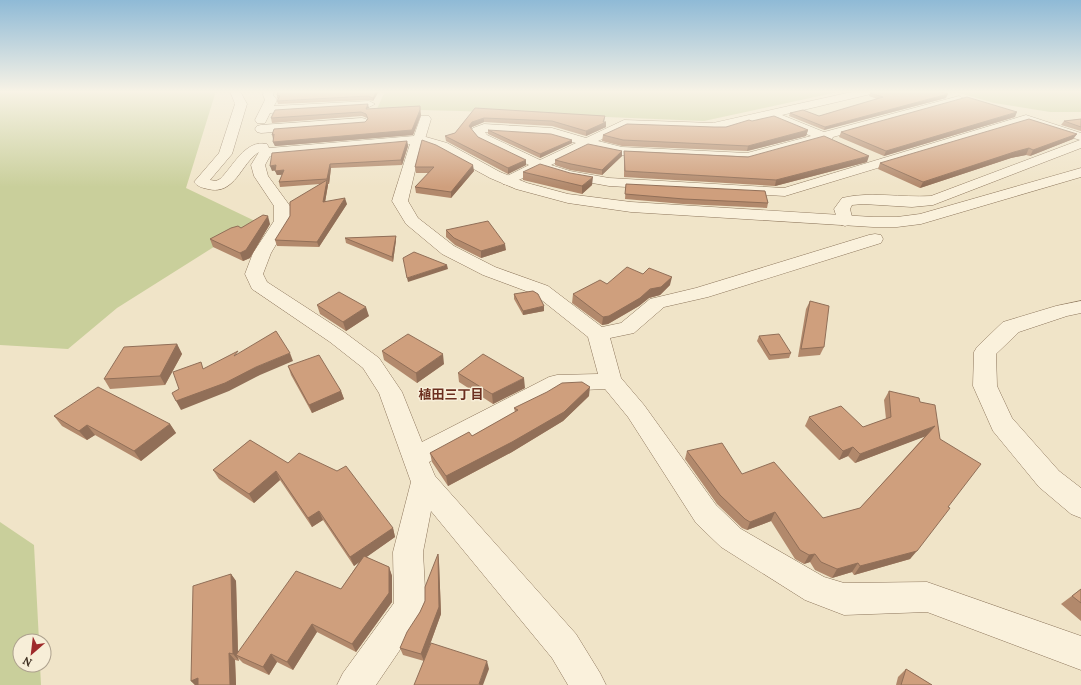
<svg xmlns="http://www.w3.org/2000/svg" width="1081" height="685" viewBox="0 0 1081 685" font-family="Lora,'Noto Sans JP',serif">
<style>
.green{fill:#c9cf9b}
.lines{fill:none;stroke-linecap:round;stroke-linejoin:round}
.minor-casing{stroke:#8d765c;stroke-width:1}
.tertiary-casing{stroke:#8d765c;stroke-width:1}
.minor{fill:#faf1dc;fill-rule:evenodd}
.tertiary{fill:#faf1dc;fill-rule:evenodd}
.wall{fill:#b2896c}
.shaded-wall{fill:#916f58}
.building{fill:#cf9f7d;stroke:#916f58}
.labels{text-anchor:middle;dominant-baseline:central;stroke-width:3;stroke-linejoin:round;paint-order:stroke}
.neighbourhood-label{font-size:13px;font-weight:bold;fill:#6b2e1e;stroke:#f7eed8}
</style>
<rect width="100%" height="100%" fill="#f0e4c8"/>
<path class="green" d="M0,91H216L186,188L255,221L117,308L68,349L0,345Z
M385,91H842L704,121L461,111L377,109Z
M952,91H1081V112H1050L994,103Z
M0,522L34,545L39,641H20V665H40L41,685H0Z"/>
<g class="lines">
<defs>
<path id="minor" d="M230,91H240L247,104L232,154L210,180L216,181L220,179C233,167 245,139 267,144L269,148L414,136L421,116H429L431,119L425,139L421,145L408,201L418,218L454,246L495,267L548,286L602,327L621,323L650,299L696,288L869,235L875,234L881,235L883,239L881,243L708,297L664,307L634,333L610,338L621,378L644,405L716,505L741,529L824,577L844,583L927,582L1081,636V670L927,612L844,615L805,600L721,547L696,523L628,417L605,389L561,391L429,462L435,476L576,634L600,673L606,685H568L552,658L431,511L423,552L426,608L421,619L376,685H337L343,673L394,603L393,552L411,482L379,393L363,368L330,342L252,289L245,274L253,253L274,221V206L254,176L251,165L259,152C241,163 235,196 208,189C202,188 197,186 194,182L219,153L235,104ZM410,144L392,201L406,224L442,254L483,275L534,294L588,337L598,374L557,375L549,377L422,442L402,392L379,358L344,332L267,282L263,274L271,253L290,221V206L268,176L265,165L270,156Z
M264,91H274L273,95L277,100L274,106L369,101L375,104L369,107L270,113L265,123H257L255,120L265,100L263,95Z
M856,91H876L875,93L782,115L824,132L959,96L964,99L963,101L833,137L831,141L827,142L822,140L747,161L622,155L588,147L551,165L570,171L609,178L784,188L1026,115L1081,133V148L933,205L912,207L863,204L852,205L850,209L853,221L851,224L845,226L839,224L834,209L842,198C871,191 901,198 931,196L1080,140L1026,123L785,196L609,186L570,179L540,170L508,185L503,184L501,181L503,178L529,165L479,141L471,131L473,128L484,124L552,128L586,138L624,120L713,123ZM770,118L811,136L747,153L622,147L598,141L626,128L713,131ZM485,132L551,136L576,143L540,160L487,135Z
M362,118L366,119L368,122L366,125L261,133L257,132L255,129L257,126L261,125Z"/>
<path id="tertiary" d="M419,135L447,143L500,172L527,183L568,194L631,202L873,217H897L920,214L1081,168V177L921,224L897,227H873L631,212L568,203L516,189L490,178L437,149L414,142L412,139L414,136Z
M1081,301V313L1067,316L1019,332L996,354L997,386L1012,418L1059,471L1081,488V518L1071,514L1039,487L993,431L973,386L974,352L977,347L1003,322L1056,306Z"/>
</defs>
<use href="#minor" class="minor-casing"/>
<use href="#tertiary" class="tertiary-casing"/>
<use href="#minor" class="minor"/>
<use href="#tertiary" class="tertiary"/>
</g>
<path class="wall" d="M278,91H379L373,101L369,100L278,104L277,101L278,99L277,98V95Z
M870,93L946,98L824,130L789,116L790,113L819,116L877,99L869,96Z
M420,106L421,115L413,135L275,146L273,142L274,139H273L272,135L365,122L368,119L367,118L362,116L272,123L271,118L369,109Z
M475,108L604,122L606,127L586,136L552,126L484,122L472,127L471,129L478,137L526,165L508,174L446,141L445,136L455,133Z
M1015,117L884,156L839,137L841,132Z
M1081,119V131L1061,125L1064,121Z
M752,121L808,130L806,136L747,151L622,146L602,141L603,135L726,127Z
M488,130L572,143L540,158L488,134Z
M1077,134L1073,139L1030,156L1026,155L1011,158L920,188L878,169L880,163Z
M422,140L474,171L451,198L416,193L415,187L429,173H416L415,167Z
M407,141L408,146L402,165L331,168L329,184H328V185L325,202L347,204L319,247L277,246L275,240L320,184L280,187L279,182L282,175H277L275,170L272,171Z
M624,151L867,162L775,186L624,177Z
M622,156L602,175L570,170L555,165V160Z
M523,172L592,185L582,194L523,180Z
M626,184L768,203L767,208L683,204L625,199Z
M270,224L250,258L243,261L213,247L210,239L241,228Z
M446,230L506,250L481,258L455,245L446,237Z
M396,236V240L393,262L346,243L345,238Z
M607,284L670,285L660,295L649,298L639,306L608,324L602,325L572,303L573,294Z
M514,294L544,311L523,315L514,299Z
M810,301L824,347L820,355L798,357L806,309Z
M317,305L369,316L346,331L320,314Z
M759,336L791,353L789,358L769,360L757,341Z
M177,344L182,354L165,385L110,389L104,379Z
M382,351L444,364L417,383L384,360Z
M288,366L341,391L344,399L312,413L291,375Z
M458,373L525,388L493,404L459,382Z
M889,391L920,402L948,507L910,559L854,575L852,572L832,578L815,570L810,562L804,564L795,559L771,521L747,530L742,528L717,504L685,459L687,451L742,474L823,518L860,508L925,436L855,463L848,456L839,460L805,426L809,417L863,427L886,419L884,400Z
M589,396L563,421L512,452L448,486L432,462L430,453L472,436L515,412L514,408Z
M54,416L170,424L176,433L141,461L95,435L87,440L62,426Z
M250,440L393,528L395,537L366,557L389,567L392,576V602L356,652L317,632L293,670L277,662L269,675L243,663L238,658L239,661L235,660L236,685H195L191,681L231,574L236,581L238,652L341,589L360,561L354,566L323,520L312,527L280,480L254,503L219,479L213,470Z
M438,554L439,562L441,614L424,661L403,655L400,648L420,612L425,601Z
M1081,589V621L1061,604Z
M906,669L932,685H896L898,677Z"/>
<path class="shaded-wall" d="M377,91H379L373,101V98Z
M948,94L946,98L824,130L825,127Z
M368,104L369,108L366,109Z
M420,110L421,115L413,135L275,146L273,142Z
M1017,112L1015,117L884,156L886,151Z
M605,116L604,123L606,122V127L586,136V131L603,122Z
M484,118V122L472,127L470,131L469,126L472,122Z
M808,130L806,136L747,151L748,146Z
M1077,134L1073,139L1030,156L1033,150Z
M572,140V143L540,158V154Z
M407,141L408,146L402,165L401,160Z
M1029,148L1026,155L1011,158L920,188L923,182L1014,152Z
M622,151V156L602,175V170Z
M869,156L867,162L775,186L776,180Z
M526,160V165L508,174V168Z
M330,164L331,168L329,184L327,179Z
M276,165L277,170L272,171L270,166Z
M473,165L474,171L451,198V192Z
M284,170L285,174L277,175L275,171Z
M593,177L592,185L582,194V186Z
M327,180L328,185L324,208L323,202Z
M345,198L347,204L319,247L317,242Z
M268,216L270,224L250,258L243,261L240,253Z
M396,236V240L393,262L392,257Z
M505,244L506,250L481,258V251Z
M447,265L448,269L408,282L407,278Z
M672,277L670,285L660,295L649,298L639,306L608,324L602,325L603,317Z
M544,306V311L523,315V311Z
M366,307L369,316L346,331L343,322Z
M177,344L182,354L165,385L160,376Z
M290,353L293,361L260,375L229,391L181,410L176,401L256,367Z
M443,354L444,364L417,383L416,373Z
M524,378L525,388L493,404L492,394Z
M590,387L589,396L563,421L512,452L448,486L446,476Z
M341,391L344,399L312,413L309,405Z
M170,424L176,433L141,461L134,451Z
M87,425L95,435L87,440L79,431Z
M935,426L929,435L855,463L860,454Z
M853,447L848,456L839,460L843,451Z
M276,471L280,480L254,503L249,494Z
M319,511L323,520L312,527L308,518Z
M775,512L771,521L747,530L750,522Z
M393,528L395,537L354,566L350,557Z
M917,551L910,559L854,575L860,566Z
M438,554L439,562L441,614L424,661L421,654Z
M815,554L810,562L804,564L809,555Z
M858,563L852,572L832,578L837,569Z
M389,567L392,576V602L356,652L352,644Z
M231,574L236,581L238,656L236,655L238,658L239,661L233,654Z
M312,624L317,632L293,670L287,662Z
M229,653L235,660L236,685H230Z
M271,654L277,662L269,675L263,667Z
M487,661L489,669L483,685L479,684Z
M198,678L205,685H195L191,681Z"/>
<path class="building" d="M278,91H377L373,98L368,96L277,101L280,96L277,95Z
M877,91H937L948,94L825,127L790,113L803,110L819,116L883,97L870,93Z
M967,97L1017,112L886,151L841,132Z
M368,104L366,109L420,106V110L412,130L273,142L274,134L272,135L274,129L365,122L368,119L366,114L361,112L271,118L275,110Z
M475,108L605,116L603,122H606L586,131L552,121L484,118L472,122L469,126L478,137L526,160L508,168L445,136L455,133Z
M774,116L808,130L748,146L623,140L603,135L627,124L714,127H726L749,120L752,121Z
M1029,119L1077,134L1033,150L1029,148L1014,152L923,182L880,163Z
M1081,119V127L1064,121Z
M488,130L551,134L572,140L540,154Z
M824,136L869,156L776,180L625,171L624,151L748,157Z
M422,140L436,145L473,165L451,192L415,187L434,167H415Z
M407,141L401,160L330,164L327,179L279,182L284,170L275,171L276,165L270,166L272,153Z
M588,144L622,151L602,170L571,164L555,160Z
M540,164L570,173L593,177L582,186L523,172Z
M327,180L323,202L345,198L317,242L275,240L290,216V202Z
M626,184L765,191L768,203L684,199L625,194Z
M263,215L268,216L246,250L240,253L210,239L231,228L238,226L241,228Z
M488,221L505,244L481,251L454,238L446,230Z
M396,236L392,257L345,238Z
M414,252L447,265L407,278L403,258Z
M627,267L643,274L649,268L672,277L661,287L650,289L640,298L609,316L603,317L573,294L600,280L607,284Z
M533,291L538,294L544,306L523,311L514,294Z
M339,292L366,307L343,322L317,305Z
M810,301L829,306L824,347L801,349Z
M276,331L290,353L256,367L225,383L176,401L172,393L179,389L173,372L201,362L203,369L238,351L234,356Z
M408,334L443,354L416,373L382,351Z
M779,334L791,353L770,355L759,336Z
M177,344L160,376L104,379L124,347Z
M483,354L524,378L492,394L458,373Z
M319,355L341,391L309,405L288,366Z
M582,382L590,387L564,412L512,442L446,476L430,453L469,432L472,436L518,410L514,408L547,392L562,383Z
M98,387L170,424L134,451L87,425L79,431L54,416Z
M889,391L919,398L920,402L935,405L940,439L981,464L948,507L950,508L917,551L860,566L858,563L837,569L821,562L815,554L809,555L800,550L775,512L750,522L745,519L720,495L687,451L722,443L742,474L774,462L823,518L860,508L935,426L860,454L853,447L843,451L809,417L841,406L863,427L891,417Z
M250,440L288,463L299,453L337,471L346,466L393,528L350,557L319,511L308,518L276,471L249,494L213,470Z
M438,554L439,607L421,654L400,648L407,632L420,612L425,601V587Z
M364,556L389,567V593L352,644L312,624L287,662L271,654L263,667L236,655L296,571L341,589Z
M231,574L233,654L229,653L230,685H198V678L191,681L193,586Z
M1081,589V603L1072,596Z
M431,643L487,661L479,684L483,685H414Z
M906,669L932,685H901Z"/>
<linearGradient id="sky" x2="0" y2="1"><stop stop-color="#8fbad6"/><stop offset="0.49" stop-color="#f8f3e6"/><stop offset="1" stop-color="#f8f3e6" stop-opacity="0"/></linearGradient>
<rect width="1081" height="187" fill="url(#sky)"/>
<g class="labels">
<g class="neighbourhood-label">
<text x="451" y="394">植田三丁目</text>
</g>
</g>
<g transform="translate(32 653) rotate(208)"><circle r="19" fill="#f7eed8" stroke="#ada18e"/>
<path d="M0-3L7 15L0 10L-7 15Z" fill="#9e2a2b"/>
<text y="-6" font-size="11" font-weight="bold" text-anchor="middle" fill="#3d2e20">N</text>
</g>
</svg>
